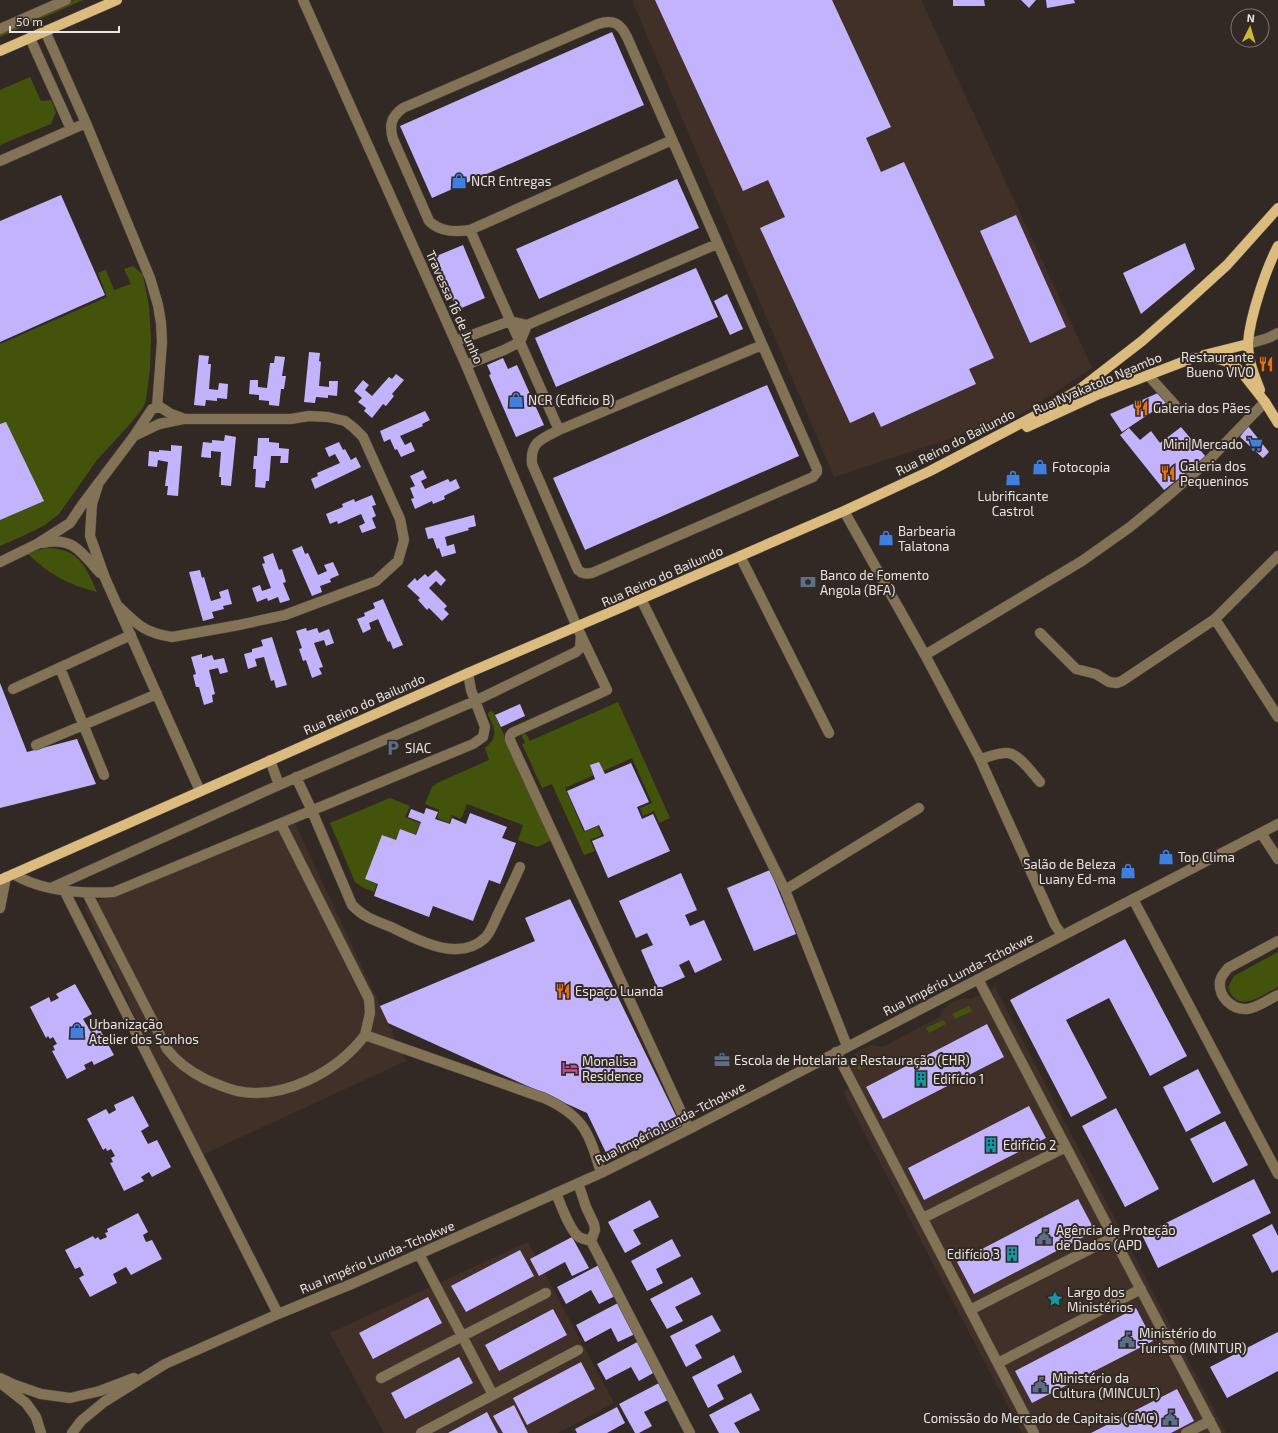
<svg xmlns="http://www.w3.org/2000/svg" width="1278" height="1433" viewBox="0 0 1278 1433" font-family="'Exo 2',sans-serif">
<style>
.built{fill:#403027}
.green{fill:#44530c}
.building{fill:#c3b3fc}
.lines{fill:none;stroke-linecap:round;stroke-linejoin:round}
.minor-casing{stroke:#504742;stroke-width:11}
.major-casing{stroke:#504742;stroke-width:11}
.minor{stroke:#837356;stroke-width:10}
.major{stroke:#dbbb7e;stroke-width:10}
.labels{text-anchor:middle;dominant-baseline:central;stroke-width:4;stroke-linejoin:round;paint-order:stroke}
.poi-label{font-size:13px;fill:#eae4e0;stroke:#332924;text-anchor:start}
.street-label{font-size:13px;fill:#eae4e0;stroke:#332924}
</style>
<rect width="100%" height="100%" fill="#332924"/>
<path class="built" d="M632,0H921L1092,368L1018,416L834,477Z
M290,813L406,1061L200,1156L84,907Z
M995,987L1226,1433H1022L843,1092L858,1084L850,1068L851,1061L856,1053L864,1048L873,1045L882,1047L940,1017L943,1009L952,1002L963,998L971,999Z
M528,1242L614,1403L558,1433H384L330,1333Z"/>
<path class="green" d="M74,0H83L0,37V33Z
M30,77L41,101L51,100L56,112L51,124L0,145V90Z
M133,266L143,275L149,306L151,337L150,369L146,400L143,408L130,424L97,460L59,514L45,525L27,534L0,546V344L107,297L98,273L106,270L114,290L131,284L124,269Z
M48,548C79,549 86,567 97,592C67,584 50,575 28,554L38,550Z
M618,702L670,818L659,823L654,811L643,816L640,808L652,803L632,758L565,788L584,832L598,826L602,835L590,840L595,851L584,855L552,784L542,788L522,744L525,743L522,736L523,734H526L530,741Z
M491,711L494,713L552,840L537,847L518,840L523,825L467,804L461,819L452,815L449,823L437,818L439,810L425,804L432,787L437,783L489,760L485,748C498,737 496,730 488,715V713Z
M390,798L410,806L405,817L420,823L415,835L400,829L395,840L383,835L365,879L377,884L374,892L362,887L355,882L330,823Z
M1278,952V987C1261,996 1237,1015 1228,987L1234,976Z
M969,1006L972,1011L955,1019L952,1014Z
M943,1020L946,1024L929,1033L926,1028Z
M873,1056L875,1061L859,1070L856,1065Z"/>
<path class="building" d="M655,0H832L891,127L866,138L881,172L904,162L994,358L969,369L976,384L881,427L874,412L850,423L760,228L785,217L768,180L743,191Z
M953,0H984L985,6H953Z
M1021,0H1036L1029,8Z
M1046,0H1074L1075,3L1047,8Z
M612,32L644,105L432,198L400,126Z
M677,179L699,228L539,299L516,249Z
M61,195L105,295L0,342V221Z
M1016,215L1066,327L1030,343L980,231Z
M1185,243L1195,269L1141,314L1123,273Z
M463,245L485,298L457,310L434,257Z
M696,268L718,317L556,387L535,338Z
M727,294L743,329L730,335L714,301Z
M309,352L320,353L319,361L321,362L319,386L329,387V381H338L337,396L328,395V398L316,397L315,403L304,402Z
M199,355L209,356L208,364H211L209,389L218,390L219,383L228,384L227,399L217,398V401L206,400L205,406L194,405Z
M275,356L285,357L282,376H286L284,389H281L279,406L269,405V401L259,400V395L249,394L250,380H258V387L267,388L270,363H274Z
M503,358L508,369L517,365L544,425L516,437L489,375L491,374L487,365Z
M396,374L404,380L392,394L394,396L386,406L383,404L372,418L364,411L366,408L358,402L362,398L354,391L363,380L369,385L365,390L372,396L389,377L392,379Z
M767,385L799,456L585,550L553,478Z
M1158,393L1167,402L1122,432L1110,414Z
M425,411L430,420L422,424L423,426L400,436L405,445L411,442L415,451L401,457L397,449L395,450L390,439L384,442L380,431Z
M6,422L44,501L0,520V424Z
M1248,426L1269,452L1263,458L1240,437Z
M1181,427L1206,457L1164,490L1120,435L1129,428L1140,440L1151,431L1160,443Z
M225,435L236,437L231,486L221,485V477H219L221,452L211,451V458L201,457L203,442L212,443V440L224,441Z
M258,438H269V442L279,443V448L289,449L288,463H280L281,456H271L269,481H266L265,488L255,487L256,469H253L254,456H257Z
M339,442L343,450L345,449L351,460L356,457L361,467L315,489L311,479L318,476L317,473L340,463L335,454L329,457L325,448Z
M171,445L182,446L178,496L167,495L168,486H165L168,462L158,460L157,467L148,466L149,451L159,452V450L171,451Z
M423,470L427,478L421,481L425,489L448,479L450,482L456,479L460,488L444,496L445,499L433,504L432,501L415,509L411,499L414,498L410,488L415,486L410,476Z
M372,495L376,505L372,506L376,516L372,518L376,528L362,533L359,526L365,523L361,514L338,524L337,521L330,524L326,514L343,507L342,504L354,499L355,502Z
M474,515L476,526L468,528L469,530L445,537L447,546L454,544L456,553L442,557L439,548L437,549L433,538L428,539L425,528Z
M302,546L305,554L308,553L318,575L327,571L324,565L333,562L339,575L330,579L331,582L320,586L322,592L312,596L292,550Z
M273,553L279,570L282,569L286,582L283,583L290,600L280,603L278,597L268,601L267,598L257,602L252,588L260,585L262,591L271,588L262,564L265,563L263,557Z
M200,570L202,578L204,577L211,601L221,598L219,592L228,589L232,604L223,606L224,609L212,612L214,618L203,621L189,572Z
M436,570L446,580L441,586L436,581L429,588L447,606L444,609L449,614L442,621L429,608L427,610L418,600L420,598L407,586L415,578L417,581L425,574L428,577Z
M383,599L403,645L393,649L390,641L388,642L378,619L369,623L371,629L363,633L357,619L365,616L364,613L375,608L373,603Z
M306,628L307,631L317,628L319,633L329,629L334,643L326,646L324,640L314,643L323,667L319,668L322,674L312,678L306,660L303,661L299,649L302,648L296,631Z
M272,637L287,685L276,688L274,680L271,681L264,657L255,659L257,666L248,669L244,654L252,652V649L263,646L261,640Z
M202,654V658L212,655L214,660L224,658L228,672L220,674L218,668L209,670L215,694L212,695L213,702L204,705L199,687H196L193,675L196,674L191,657Z
M0,683L27,752L77,739L96,784L0,808Z
M520,704L525,716L501,727L495,715Z
M599,762L605,774L631,763L649,802L637,807L642,819L653,814L670,851L608,878L592,841L604,836L599,825L585,831L567,791L595,779L590,765Z
M426,808L438,812L435,819L450,824L452,818L466,824L470,813L507,827L502,838L516,843L500,884L489,880L473,921L433,906L429,917L374,896L378,884L365,879L382,835L396,840L400,829L416,835L421,822L408,817L411,809L424,814Z
M770,870L796,934L754,951L727,888Z
M681,873L697,910L685,915L690,926L704,920L722,960L695,973L689,960L679,965L685,977L658,989L641,950L653,945L647,933L636,938L619,901Z
M570,899L681,1126L608,1157L587,1113L388,1023L380,1006L535,941L525,918Z
M1125,939L1187,1056L1150,1076L1109,998L1066,1020L1107,1098L1071,1117L1010,1000Z
M75,984L92,1014L83,1019L91,1032L99,1028L114,1055L94,1065L92,1061L84,1065L86,1069L67,1079L52,1051L55,1050L53,1046L57,1044L53,1037L50,1039L48,1036L46,1038L30,1007L49,997L51,1002L59,998L56,994Z
M987,1024L1004,1057L883,1119L866,1087Z
M1198,1069L1221,1113L1186,1132L1163,1087Z
M133,1096L149,1126L141,1131L148,1144L157,1140L171,1167L152,1177L149,1172L141,1177L144,1181L124,1191L110,1163L113,1162L111,1158L115,1156L111,1149L107,1151L106,1148L103,1150L87,1119L106,1109L109,1114L116,1110L114,1105Z
M1029,1106L1046,1138L924,1200L908,1168Z
M1116,1108L1159,1189L1125,1207L1082,1126Z
M1225,1121L1248,1165L1213,1183L1190,1139Z
M1254,1179L1271,1213L1158,1268L1142,1235Z
M1078,1199L1095,1231L974,1294L957,1262Z
M650,1200L659,1217L633,1230L641,1244L625,1253L608,1222Z
M138,1213L148,1232L143,1235L146,1242L152,1240L162,1259L131,1275L126,1267L113,1274L117,1283L90,1297L79,1278L84,1275L80,1267L75,1269L65,1250L93,1236L95,1239L98,1237L100,1240L107,1237L105,1233L108,1232L107,1229Z
M1272,1224L1278,1236V1270L1272,1273L1252,1235Z
M572,1237L589,1268L572,1276L565,1262L539,1276L530,1259Z
M672,1239L681,1256L656,1269L663,1283L647,1291L631,1261Z
M520,1250L534,1276L466,1312L451,1286Z
M599,1265L615,1296L599,1304L591,1290L566,1304L557,1287Z
M692,1277L701,1294L675,1307L683,1321L667,1329L650,1299Z
M428,1297L442,1323L373,1359L359,1333Z
M618,1303L635,1334L618,1342L611,1328L585,1342L576,1325Z
M1136,1308L1153,1341L1032,1403L1015,1371Z
M553,1309L567,1335L499,1371L485,1345Z
M712,1315L721,1331L695,1345L702,1358L686,1367L670,1336Z
M1278,1332V1371L1227,1398L1210,1367Z
M639,1341L655,1372L639,1381L631,1367L606,1380L597,1364Z
M734,1355L742,1372L717,1385L724,1399L708,1408L692,1377Z
M459,1357L473,1383L405,1419L391,1393Z
M581,1362L595,1389L527,1425L513,1398Z
M661,1382L670,1399L644,1412L652,1426L639,1433H635L619,1404Z
M1177,1389L1194,1421L1171,1433H1091Z
M751,1393L760,1410L734,1423L740,1433H719L709,1415Z
M514,1405L528,1433H503L493,1416Z
M617,1407L625,1423L607,1433H577L575,1429Z
M487,1412L498,1433H448Z"/>
<g class="lines">
<defs>
<path id="minor" d="M303,0L466,365L577,627L607,690L512,733L510,736V740L689,1129
M0,29L66,0
M45,31L86,123L150,278L158,305L161,323L162,342L157,407
M30,38L71,129
M672,140L470,230C455,232 440,232 429,221L393,139C389,125 391,117 403,108L598,24C613,19 620,23 627,37C690,181 753,325 817,469V472L813,477L592,573C586,574 582,574 578,570L532,464C530,441 542,439 559,430L762,345
M0,161L86,123
M470,230L559,430
M456,341L510,321L527,325L717,244
M1248,344L1268,338L1278,333
M466,365L504,350L520,342L527,325
M1148,375L1175,405
M98,485L92,504L90,536L105,578L200,791
M844,511L925,655L980,759L1055,925L1062,935
M43,543C73,536 82,553 100,573
M740,556L829,733
M0,562L37,544L70,523L82,505L134,436L152,409L160,407L171,414L182,418
M641,599L785,890L847,1046
M118,606C137,624 144,633 172,637L239,625L285,615L376,581L398,561L404,540L400,519L363,437L354,428L345,421L328,417L309,416L291,419H183L159,424L134,436
M1215,619L1278,717
M1040,633L1076,669L1096,674L1109,682L1117,683L1122,681L1215,619L1278,556
M925,655L1082,561L1130,527L1163,500L1209,460L1265,402
M60,668L104,775
M13,689L131,635
M36,745L157,694
M980,759C989,757 999,752 1008,753C1019,754 1033,774 1040,782
M270,760L279,785
M296,777L312,811L352,905C363,917 376,921 391,927C418,940 458,963 485,938C491,932 494,922 498,914C505,899 513,883 520,867
M281,824L369,999L370,1013L365,1035
M1261,833L1278,859
M13,874C42,891 80,894 114,892L473,744L483,737L485,727L471,690L468,673
M51,888L279,785L475,701L576,652L580,648L581,635
M64,890L278,1314
M785,890L919,808
M87,893L167,1049C177,1062 191,1072 205,1079C216,1084 226,1088 237,1091C283,1101 338,1071 365,1035L544,1098C584,1116 589,1133 601,1173
M1133,899L1278,1174
M0,908L6,877
M1278,941L1228,968C1225,972 1221,976 1220,981C1218,997 1232,1010 1247,1009C1257,1008 1269,999 1278,995
M978,979L1216,1433
M836,1052L1034,1433
M578,1183L586,1207L594,1224L595,1230L591,1241L690,1433
M556,1193C560,1203 570,1231 579,1237C583,1239 587,1240 591,1241
M923,1218L1066,1147
M419,1254L493,1395
M970,1310L1114,1237
M998,1363L1141,1289
M0,1378L15,1385L41,1394L70,1398L100,1391L134,1378
M381,1378L546,1293
M3,1385L26,1403L36,1417L41,1433
M72,1433L81,1421L104,1402L165,1364L278,1314L354,1283L601,1173L689,1129L1278,824
M421,1433L578,1350
M1186,1433L1210,1421"/>
<path id="major" d="M0,51L117,0
M1204,355L1248,344
M1260,390C1254,375 1248,360 1248,343C1250,316 1266,269 1278,246
M1027,427L1099,394L1193,358H1214L1225,361L1235,366L1243,374L1265,402L1278,423
M0,880L468,673L641,599L844,511L930,471L1033,417L1080,389L1142,341L1182,306L1227,265L1278,208"/>
</defs>
<use href="#minor" class="minor-casing"/>
<use href="#major" class="major-casing"/>
<use href="#minor" class="minor"/>
<use href="#major" class="major"/>
</g>
<defs>
<symbol id="shop-bare" viewBox="-9 -9 18 18"><path d="M-5-2.5h2.3a2.7 3.5 0 0 1 5.4 0H5L5.5 6h-11ZM-1.5-2.5h3a1.5 2.3 0 0 0-3 0Z" fill="#3f7fe0" stroke="#332924" stroke-width="2.5" paint-order="stroke"/></symbol>
<symbol id="restaurant-bare" viewBox="-9 -9 18 18"><path d="M-5-6h1v4h1v-4h1v4h1v-4h1v5L-1.5 .5V6h-2V.5L-5-1ZM5-6V6H3V1.5H1.5Q1.5-4 5-6Z" fill="#e8710a" stroke="#332924" stroke-width="2.5" paint-order="stroke"/></symbol>
<symbol id="supermarket-bare" viewBox="-9 -9 18 18"><path d="M-6-5.5h2.5l.6 2H6L4.5 2H-2.5L-4.4-4H-6ZM-1.5 3.2a1.3 1.3 0 1 0 .1 0ZM3 3.2a1.3 1.3 0 1 0 .1 0Z" fill="#3f7fe0" stroke="#332924" stroke-width="2.5" paint-order="stroke"/></symbol>
<symbol id="bank-bare" viewBox="-9 -9 18 18"><path d="M-6-4H6V4H-6ZM0-2.3a2.3 2.3 0 1 0 0 4.6a2.3 2.3 0 1 0 0-4.6Z" fill="#5c6f8a" stroke="#332924" stroke-width="2.5" paint-order="stroke"/></symbol>
<symbol id="parking-bare" viewBox="-9 -9 18 18"><path d="M-3.5-5.5H1a3.5 3.5 0 0 1 0 7H-1V5.5H-3.5ZM-1-3.4V-.6H.8a1.4 1.4 0 0 0 0-2.8Z" fill="#5c6f8a" stroke="#332924" stroke-width="2.5" paint-order="stroke"/></symbol>
<symbol id="office-bare" viewBox="-9 -9 18 18"><path d="M-6-3h4V-5.5h4V-3h4V5H-6ZM-1-4.5V-3h2v-1.5ZM-6 0V1H6V0Z" fill="#5c6f8a" stroke="#332924" stroke-width="2.5" paint-order="stroke"/></symbol>
<symbol id="hotel-bare" viewBox="-9 -9 18 18"><path d="M-6-4.5h1.5V1H6V5H4.5V3h-9V5H-6ZM-4 0a1.8 1.8 0 1 1 3.6 0ZM.5 0V-2.5h3Q6-2.5 6 0Z" fill="#d1479c" stroke="#332924" stroke-width="2.5" paint-order="stroke"/></symbol>
<symbol id="building-bare" viewBox="-9 -9 18 18"><path d="M-4-6H4V6H1V3H-1V6H-4ZM-2.5-4.3h1.7v1.8h-1.7ZM.8-4.3h1.7v1.8H.8ZM-2.5-1h1.7V.8h-1.7ZM.8-1h1.7V.8H.8Z" fill="#0f9aa8" stroke="#332924" stroke-width="2.5" paint-order="stroke"/></symbol>
<symbol id="civic-bare" viewBox="-9 -9 18 18"><path d="M-.6-6.5H3V-4.5H.6V-3L4-1V1h2V6H-6V1h2V-1L-.6-3ZM-1.2 2.5V6h2.4V2.5Z" fill="#5c6f8a" stroke="#332924" stroke-width="2.5" paint-order="stroke"/></symbol>
<symbol id="sight-bare" viewBox="-9 -9 18 18"><path d="M0-6L1.8-2.2L6-1.7L2.9 1.2L3.7 5.4L0 3.3L-3.7 5.4L-2.9 1.2L-6-1.7L-1.8-2.2Z" fill="#0f9aa8" stroke="#332924" stroke-width="2.5" paint-order="stroke"/></symbol>
</defs>
<g fill-rule="evenodd">
<use href="#shop-bare" x="448" y="170" width="22" height="22"/>
<use href="#restaurant-bare" x="1255" y="353" width="22" height="22"/>
<use href="#shop-bare" x="505" y="389" width="22" height="22"/>
<use href="#restaurant-bare" x="1130" y="397" width="22" height="22"/>
<use href="#supermarket-bare" x="1244" y="433" width="22" height="22"/>
<use href="#shop-bare" x="1029" y="456" width="22" height="22"/>
<use href="#restaurant-bare" x="1157" y="462" width="22" height="22"/>
<use href="#shop-bare" x="1002" y="467" width="22" height="22"/>
<use href="#shop-bare" x="875" y="527" width="22" height="22"/>
<use href="#bank-bare" x="797" y="571" width="22" height="22"/>
<use href="#parking-bare" x="382" y="737" width="22" height="22"/>
<use href="#shop-bare" x="1155" y="846" width="22" height="22"/>
<use href="#shop-bare" x="1117" y="860" width="22" height="22"/>
<use href="#restaurant-bare" x="552" y="980" width="22" height="22"/>
<use href="#shop-bare" x="66" y="1020" width="22" height="22"/>
<use href="#office-bare" x="711" y="1049" width="22" height="22"/>
<use href="#hotel-bare" x="559" y="1057" width="22" height="22"/>
<use href="#building-bare" x="910" y="1068" width="22" height="22"/>
<use href="#building-bare" x="980" y="1134" width="22" height="22"/>
<use href="#civic-bare" x="1033" y="1226" width="22" height="22"/>
<use href="#building-bare" x="1001" y="1243" width="22" height="22"/>
<use href="#sight-bare" x="1044" y="1288" width="22" height="22"/>
<use href="#civic-bare" x="1116" y="1329" width="22" height="22"/>
<use href="#civic-bare" x="1029" y="1374" width="22" height="22"/>
<use href="#civic-bare" x="1159" y="1407" width="22" height="22"/>
</g>
<g class="labels">
<g class="poi-label">
<text x="471" y="181">NCR Entregas</text>
<text x="1254" y="357" text-anchor="end">Restaurante<tspan x="1254" dy="15">Bueno VIVO</tspan></text>
<text x="528" y="400">NCR (Edficio B)</text>
<text x="1153" y="408">Galeria dos Pães</text>
<text x="1243" y="444" text-anchor="end">Mini Mercado</text>
<text x="1180" y="466">Galeria dos<tspan x="1180" dy="15">Pequeninos</tspan></text>
<text x="1052" y="467">Fotocopia</text>
<text x="1013" y="496" text-anchor="middle">Lubrificante<tspan x="1013" dy="15">Castrol</tspan></text>
<text x="898" y="531">Barbearia<tspan x="898" dy="15">Talatona</tspan></text>
<text x="820" y="575">Banco de Fomento<tspan x="820" dy="15">Angola (BFA)</tspan></text>
<text x="405" y="748">SIAC</text>
<text x="1178" y="857">Top Clima</text>
<text x="1116" y="864" text-anchor="end">Salão de Beleza<tspan x="1116" dy="15">Luany Ed-ma</tspan></text>
<text x="575" y="991">Espaço Luanda</text>
<text x="89" y="1024">Urbanização<tspan x="89" dy="15">Atelier dos Sonhos</tspan></text>
<text x="734" y="1060">Escola de Hotelaria e Restauração (EHR)</text>
<text x="582" y="1061">Monalisa<tspan x="582" dy="15">Residence</tspan></text>
<text x="933" y="1079">Edifício 1</text>
<text x="1003" y="1145">Edifício 2</text>
<text x="1056" y="1230">Agência de Proteção<tspan x="1056" dy="15">de Dados (APD</tspan></text>
<text x="1000" y="1254" text-anchor="end">Edifício 3</text>
<text x="1067" y="1292">Largo dos<tspan x="1067" dy="15">Ministérios</tspan></text>
<text x="1139" y="1333">Ministério do<tspan x="1139" dy="15">Turismo (MINTUR)</tspan></text>
<text x="1052" y="1378">Ministério da<tspan x="1052" dy="15">Cultura (MINCULT)</tspan></text>
<text x="1158" y="1418" text-anchor="end">Comissão do Mercado de Capitais (CMC)</text>
</g>
<g class="street-label">
<text transform="translate(455 307) rotate(66)">Travessa 16 de Junho</text>
<text transform="translate(1097 383) rotate(-23)">Rua Nyakatolo Ngambo</text>
<text transform="translate(955 442) rotate(-27)">Rua Reino do Bailundo</text>
<text transform="translate(662 576) rotate(-24)">Rua Reino do Bailundo</text>
<text transform="translate(364 704) rotate(-24)">Rua Reino do Bailundo</text>
<text transform="translate(958 974) rotate(-27)">Rua Império Lunda-Tchokwe</text>
<text transform="translate(670 1123) rotate(-27)">Rua Império Lunda-Tchokwe</text>
<text transform="translate(377 1257) rotate(-23)">Rua Império Lunda-Tchokwe</text>
</g>
</g>
<g transform="translate(1250 28) rotate(5)"><circle r="19" fill="#332924" stroke="#7c746f"/>
<path d="M0-3L7 15L0 10L-7 15Z" fill="#ceb837"/>
<text y="-6" font-size="11" font-weight="bold" text-anchor="middle" fill="#eae4e0">N</text>
</g>
<path d="M10 26v6h109v-6" fill="none" stroke="#eae4e0" stroke-width="2"/>
<text x="16" y="26" font-size="12" fill="#eae4e0" stroke="#332924" stroke-width="3" paint-order="stroke">50 m</text>
</svg>
